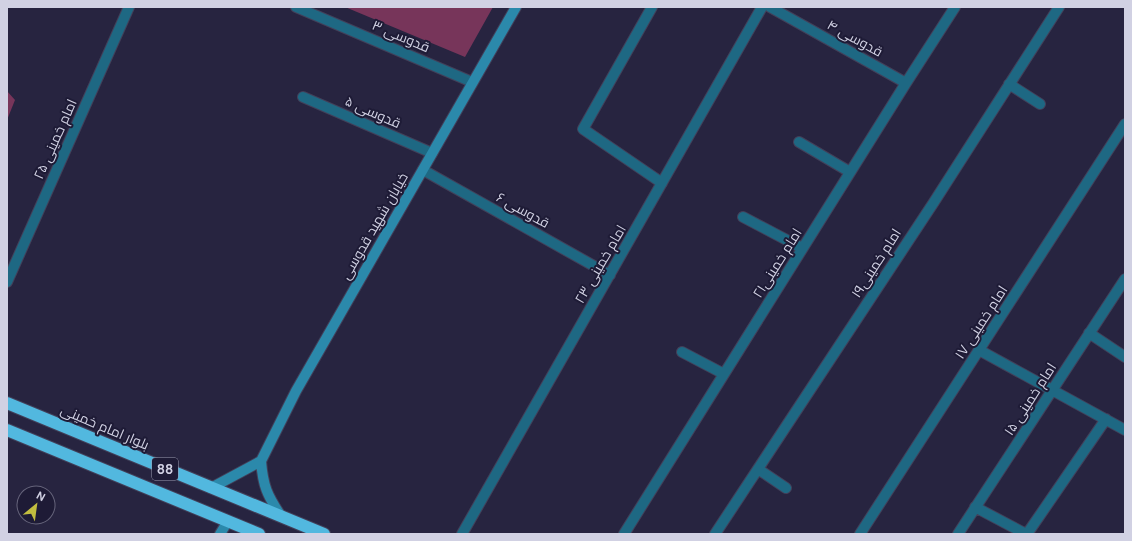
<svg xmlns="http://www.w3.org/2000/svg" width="1132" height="541" viewBox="0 0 1132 541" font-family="'DM Sans',Cairo,sans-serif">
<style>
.green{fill:#77355a}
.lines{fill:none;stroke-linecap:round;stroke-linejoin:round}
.street-casing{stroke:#42405a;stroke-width:12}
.secondary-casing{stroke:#42405a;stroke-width:12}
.highway-casing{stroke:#42405a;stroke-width:14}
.street{stroke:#1e6883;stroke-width:10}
.secondary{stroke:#2b89ab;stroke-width:10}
.highway{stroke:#52b8df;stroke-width:12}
.labels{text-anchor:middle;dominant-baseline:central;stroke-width:4;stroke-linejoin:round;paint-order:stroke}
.shield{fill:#1e1b36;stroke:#9b9aaf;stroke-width:1}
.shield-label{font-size:13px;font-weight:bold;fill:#d1d1e3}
.street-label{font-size:14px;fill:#d1d1e3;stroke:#1e1b36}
</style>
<rect width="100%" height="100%" fill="#272440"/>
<path class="green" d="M345,7H493L465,57Z
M7,91L15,100L7,120Z"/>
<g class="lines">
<defs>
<path id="street" d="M296,7L472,82
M652,7L583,129L662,183
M770,7L906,83
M1009,84L1040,104
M303,97L432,153
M799,142L850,172
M423,170L610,275
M743,217L802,248
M7,282L129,7
M1089,333L1125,357
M979,350L1125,430
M682,352L724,374
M758,469L786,488
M975,507L1026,534
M462,534L762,7
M624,534L906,83L955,7
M715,534L934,202L1059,7
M860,534L1125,124
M958,534L1125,279
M1027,534L1106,419"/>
<path id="secondary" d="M261,461L296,391L516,7
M211,488L261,461C263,486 267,495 281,516
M220,534L228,521"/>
<path id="highway" d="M7,403L324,534
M7,430L259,534"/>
</defs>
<use href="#street" class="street-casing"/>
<use href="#secondary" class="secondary-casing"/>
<use href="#highway" class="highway-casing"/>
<use href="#street" class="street"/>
<use href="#secondary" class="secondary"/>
<use href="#highway" class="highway"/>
</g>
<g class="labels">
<rect class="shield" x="152" y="458" width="26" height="22" rx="3"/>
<g class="shield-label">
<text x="165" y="469">88</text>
</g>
<g class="street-label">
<text transform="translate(401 36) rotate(23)">قدوسی ۳</text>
<text transform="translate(855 38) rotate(29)">قدوسی ۴</text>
<text transform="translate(373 112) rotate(24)">قدوسی ۵</text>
<text transform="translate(55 139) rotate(-66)">امام خمینی ۲۵</text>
<text transform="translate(523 210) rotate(29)">قدوسی ۶</text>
<text transform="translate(374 226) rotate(-60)">خیابان شهید قدوسی</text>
<text transform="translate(777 263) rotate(-58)">امام خمینی۲۱</text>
<text transform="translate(876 263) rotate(-57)">امام خمینی۱۹</text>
<text transform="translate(600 264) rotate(-60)">امام خمینی ۲۳</text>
<text transform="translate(981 322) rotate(-57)">امام خمینی ۱۷</text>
<text transform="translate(1030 399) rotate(-57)">امام خمینی ۱۵</text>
<text transform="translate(105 427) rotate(23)">بلوار امام خمینی</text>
</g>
</g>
<rect width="1132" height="541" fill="none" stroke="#d1d1e3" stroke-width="16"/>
<g transform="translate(36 505) rotate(29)"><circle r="19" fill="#1e1b36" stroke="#66647b"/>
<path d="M0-3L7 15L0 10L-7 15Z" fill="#c2bd3f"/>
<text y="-6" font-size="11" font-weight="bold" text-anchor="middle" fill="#d1d1e3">N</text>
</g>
</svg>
